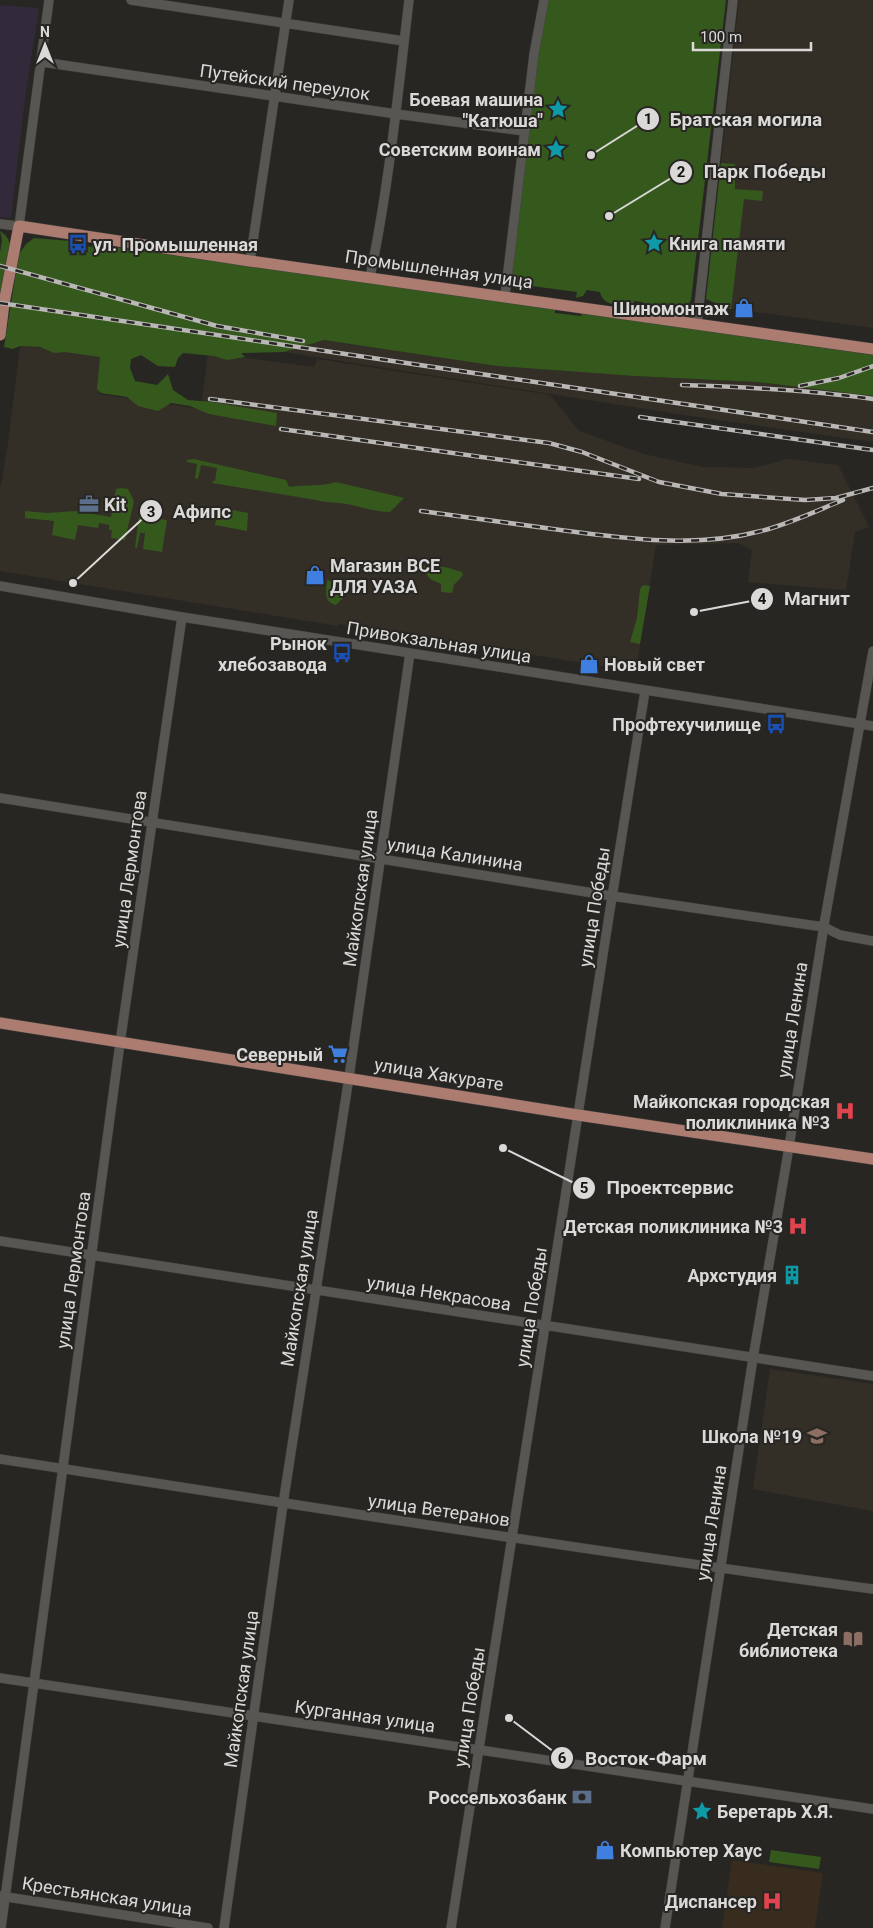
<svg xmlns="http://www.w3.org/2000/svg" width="873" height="1928" viewBox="0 0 873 1928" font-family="Roboto,sans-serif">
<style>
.commercial{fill:#322a3a}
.built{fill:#342f26}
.medical{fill:#372c1d}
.green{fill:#35581d}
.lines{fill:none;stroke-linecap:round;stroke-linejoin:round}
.minor-casing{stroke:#464441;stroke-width:10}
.major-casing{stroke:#464441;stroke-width:12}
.minor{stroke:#585652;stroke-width:9}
.major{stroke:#ad7c71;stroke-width:11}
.rail-casing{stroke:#bab8b6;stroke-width:4.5}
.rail{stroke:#282623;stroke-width:2.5;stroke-dasharray:8;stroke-linecap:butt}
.labels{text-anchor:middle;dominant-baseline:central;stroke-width:4;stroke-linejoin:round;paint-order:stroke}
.street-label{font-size:18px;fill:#dbd9d7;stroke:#282623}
.poi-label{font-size:18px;font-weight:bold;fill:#dbd9d7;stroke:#282623;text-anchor:end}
.leader{fill:none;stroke:#dbd9d7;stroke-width:2}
.callout-dot{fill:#dbd9d7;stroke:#282623;stroke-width:2}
.mark-label{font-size:15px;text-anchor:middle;font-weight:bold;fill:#111}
.callout-label{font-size:19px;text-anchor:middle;font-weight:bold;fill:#dbd9d7;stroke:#282623;stroke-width:4;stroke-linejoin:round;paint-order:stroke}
</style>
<rect width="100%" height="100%" fill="#282623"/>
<path class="commercial" d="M0,5L39,8L25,98L11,218L0,217Z"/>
<path class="built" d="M739,0H873V328L719,307L715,303L706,299Z
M324,340L497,366L634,376L757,382L873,396V442L684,415L284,352Z
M20,346L105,354L99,394L201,409L208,353L314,367L317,359L550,395L579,431L644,454L703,467L754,468L788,459L838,465L869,527L855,532L846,590L748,582L752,550L739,543L656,545L636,670L616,666L615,668L410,635L339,624L338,626L0,571V486H1L7,450Z
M770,1369L873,1384V1511L753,1489Z"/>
<path class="medical" d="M732,1860L823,1873L815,1928H722Z"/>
<path class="green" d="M548,0H726L691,300L688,305L680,311L653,309L643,304V302L634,301V303C622,307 602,306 600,292L587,290L583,296L576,298L577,292L524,285L523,291L515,288L511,284L533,77Z
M721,163L735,164V189L763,191L762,201L744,199L731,309L719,307L715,303L706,299Z
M0,231C8,236 10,241 10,250L0,306V253L2,240Z
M34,238L71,241V244L92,247L93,244L555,309V313L581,316L582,313L873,355V396L757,382L634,376L497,366L324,340L284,352L241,353L245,357L227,360L214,356L183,353L178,358L175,367L158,366L141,355L131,359L130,368L135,381L157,385L168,374L173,390L188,400L212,402L277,413L276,426L209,414L190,406L171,403L158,411L138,406L127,397L101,393L97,389L100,357L65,352L54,353L40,347L20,346L13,349L4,347L19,254L26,244Z
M194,459L286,480L289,487C305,484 321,487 336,482L404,498L390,512C375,512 362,507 347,504C337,502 327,503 316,500L212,483L213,481H215L217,468L201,465L198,479L195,478L197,464L187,462V460Z
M122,488L128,489L134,501L125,540L111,538L112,530H109V525L99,523L98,528L78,525L75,540L52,535L54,521L25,518V511L47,513L76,511L111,517L116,489Z
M222,508L248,513L247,531L215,525L218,511Z
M139,516L167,520L162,552L143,549L145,533H140L137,548H135Z
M421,566L445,567L462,572L463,575L454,585L452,593L441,592V584L430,579Z
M327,580L344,587L343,598L336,605C323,602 326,590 327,580Z
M643,585L650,586L640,644L630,642L637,618L640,589Z
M771,1850L821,1857L819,1869L769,1862Z"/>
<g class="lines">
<defs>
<path id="minor" d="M131,0L404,41
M42,62L396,114L524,131
M0,224L19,226L49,0
M250,261L289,0
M370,277C389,186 398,93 409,0
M505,296L534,54L544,0
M697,324L733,0
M0,586L182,617L873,726
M0,798L612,896L824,927L840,935L873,941
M0,1241L873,1376
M0,1459C291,1504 581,1550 873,1589
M0,1678L873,1809
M0,1896L208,1928
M1,1928L120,1043L182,617
M224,1928L283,1504L349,1077L410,653
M451,1928L609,916L645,691
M665,1928L753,1358L789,1147L825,919L873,651"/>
<path id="major" d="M0,335L4,303L19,226L250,261L873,349
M0,1023L578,1115L873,1159"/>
</defs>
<use href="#minor" class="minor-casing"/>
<use href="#major" class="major-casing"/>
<use href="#minor" class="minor"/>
<use href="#major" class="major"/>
<defs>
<path id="rail" d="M0,266L217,326L303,341
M0,303L873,432
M682,385C746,387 809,390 873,399
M800,386L839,378L873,366
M210,399L549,443L582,452L659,482L722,494L805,500L836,498L873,488
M640,417L873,450
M281,429L639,479
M421,511C465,517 509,523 553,529C621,538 694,549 761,531C789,524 816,511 843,500"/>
</defs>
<use href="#rail" class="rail-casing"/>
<use href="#rail" class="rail"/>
</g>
<defs>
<symbol id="sight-bare" viewBox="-9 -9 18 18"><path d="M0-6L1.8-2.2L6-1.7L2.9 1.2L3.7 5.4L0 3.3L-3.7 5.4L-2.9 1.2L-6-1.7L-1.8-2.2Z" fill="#0f9aa8" stroke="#282623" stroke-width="2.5" paint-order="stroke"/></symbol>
<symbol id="bus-bare" viewBox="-9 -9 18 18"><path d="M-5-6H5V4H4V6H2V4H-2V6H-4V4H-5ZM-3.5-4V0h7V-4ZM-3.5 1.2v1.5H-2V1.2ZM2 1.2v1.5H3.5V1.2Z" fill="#1a4fb4" stroke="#282623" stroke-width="2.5" paint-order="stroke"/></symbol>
<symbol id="shop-bare" viewBox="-9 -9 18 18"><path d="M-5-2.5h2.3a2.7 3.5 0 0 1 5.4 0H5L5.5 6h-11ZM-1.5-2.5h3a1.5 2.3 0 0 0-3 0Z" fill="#3f7fe0" stroke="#282623" stroke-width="2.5" paint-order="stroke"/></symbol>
<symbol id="office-bare" viewBox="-9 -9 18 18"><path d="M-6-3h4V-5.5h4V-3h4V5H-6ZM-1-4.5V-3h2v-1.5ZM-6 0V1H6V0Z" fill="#5c6f8a" stroke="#282623" stroke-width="2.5" paint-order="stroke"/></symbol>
<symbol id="supermarket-bare" viewBox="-9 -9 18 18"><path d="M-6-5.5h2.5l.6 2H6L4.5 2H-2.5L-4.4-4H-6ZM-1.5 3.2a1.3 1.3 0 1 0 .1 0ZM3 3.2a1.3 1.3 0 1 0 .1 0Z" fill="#3f7fe0" stroke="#282623" stroke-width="2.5" paint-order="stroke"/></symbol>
<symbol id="hospital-bare" viewBox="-9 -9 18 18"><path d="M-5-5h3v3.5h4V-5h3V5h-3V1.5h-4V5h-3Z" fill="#e0444e" stroke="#282623" stroke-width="2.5" paint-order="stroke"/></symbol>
<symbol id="building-bare" viewBox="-9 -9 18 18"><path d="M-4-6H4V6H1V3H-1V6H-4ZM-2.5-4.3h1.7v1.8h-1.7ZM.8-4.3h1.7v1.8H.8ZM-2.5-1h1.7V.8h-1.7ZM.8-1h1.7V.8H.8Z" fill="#0f9aa8" stroke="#282623" stroke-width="2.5" paint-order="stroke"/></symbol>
<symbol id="school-bare" viewBox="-9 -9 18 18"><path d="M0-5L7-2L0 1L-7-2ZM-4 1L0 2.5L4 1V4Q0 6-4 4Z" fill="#8d6e63" stroke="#282623" stroke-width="2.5" paint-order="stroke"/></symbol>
<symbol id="library-bare" viewBox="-9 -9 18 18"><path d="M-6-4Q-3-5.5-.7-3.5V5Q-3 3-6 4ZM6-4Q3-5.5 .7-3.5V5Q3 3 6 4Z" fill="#8d6e63" stroke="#282623" stroke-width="2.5" paint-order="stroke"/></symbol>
<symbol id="bank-bare" viewBox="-9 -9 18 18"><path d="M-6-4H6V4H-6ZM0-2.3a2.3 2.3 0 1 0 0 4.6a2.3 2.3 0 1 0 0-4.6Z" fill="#5c6f8a" stroke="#282623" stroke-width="2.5" paint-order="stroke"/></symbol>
</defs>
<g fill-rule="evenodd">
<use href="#sight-bare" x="544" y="95" width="28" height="28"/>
<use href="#sight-bare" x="542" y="135" width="28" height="28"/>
<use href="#sight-bare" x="640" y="229" width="28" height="28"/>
<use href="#bus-bare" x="64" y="230" width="28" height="28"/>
<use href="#shop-bare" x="730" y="294" width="28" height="28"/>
<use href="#office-bare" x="75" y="490" width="28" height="28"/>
<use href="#shop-bare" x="301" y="561" width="28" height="28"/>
<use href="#bus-bare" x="328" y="639" width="28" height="28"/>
<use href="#shop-bare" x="575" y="650" width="28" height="28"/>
<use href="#bus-bare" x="762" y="710" width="28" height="28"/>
<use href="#supermarket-bare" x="324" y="1040" width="28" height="28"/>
<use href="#hospital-bare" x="831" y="1097" width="28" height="28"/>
<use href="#hospital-bare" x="784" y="1212" width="28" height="28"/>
<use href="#building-bare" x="778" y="1261" width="28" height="28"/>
<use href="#school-bare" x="803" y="1422" width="28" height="28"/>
<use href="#library-bare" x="839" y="1625" width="28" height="28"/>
<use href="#bank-bare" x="568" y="1783" width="28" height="28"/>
<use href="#sight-bare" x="688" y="1797" width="28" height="28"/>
<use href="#shop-bare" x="591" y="1836" width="28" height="28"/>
<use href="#hospital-bare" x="758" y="1887" width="28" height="28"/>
</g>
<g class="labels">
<g class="street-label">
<text transform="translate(285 82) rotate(8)">Путейский переулок</text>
<text transform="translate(439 269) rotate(8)">Промышленная улица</text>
<text transform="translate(439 642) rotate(9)">Привокзальная улица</text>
<text transform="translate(455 854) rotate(9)">улица Калинина</text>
<text transform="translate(129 869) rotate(-82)">улица Лермонтова</text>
<text transform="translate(360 888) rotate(-82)">Майкопская улица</text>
<text transform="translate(594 907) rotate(-81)">улица Победы</text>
<text transform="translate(792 1020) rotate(-81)">улица Ленина</text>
<text transform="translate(439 1074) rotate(9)">улица Хакурате</text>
<text transform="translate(73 1270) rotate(-82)">улица Лермонтова</text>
<text transform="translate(299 1288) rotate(-81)">Майкопская улица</text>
<text transform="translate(439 1293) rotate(9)">улица Некрасова</text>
<text transform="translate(531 1307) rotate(-81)">улица Победы</text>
<text transform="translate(439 1510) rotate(8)">улица Ветеранов</text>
<text transform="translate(711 1523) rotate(-81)">улица Ленина</text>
<text transform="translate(241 1689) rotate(-82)">Майкопская улица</text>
<text transform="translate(469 1707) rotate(-81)">улица Победы</text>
<text transform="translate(365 1716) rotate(8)">Курганная улица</text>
<text transform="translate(107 1896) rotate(9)">Крестьянская улица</text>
</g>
<g class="poi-label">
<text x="543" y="99">Боевая машина<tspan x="543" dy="21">"Катюша"</tspan></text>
<text x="541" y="149">Советским воинам</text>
<text x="669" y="243" text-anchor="start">Книга памяти</text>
<text x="93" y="244" text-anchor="start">ул. Промышленная</text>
<text x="729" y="308">Шиномонтаж</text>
<text x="104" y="504" text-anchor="start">Kit</text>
<text x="330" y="565" text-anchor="start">Магазин ВСЕ<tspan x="330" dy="21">ДЛЯ УАЗА</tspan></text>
<text x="327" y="643">Рынок<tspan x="327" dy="21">хлебозавода</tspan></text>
<text x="604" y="664" text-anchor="start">Новый свет</text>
<text x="761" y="724">Профтехучилище</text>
<text x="323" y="1054">Северный</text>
<text x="830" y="1101">Майкопская городская<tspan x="830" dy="21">поликлиника №3</tspan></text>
<text x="783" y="1226">Детская поликлиника №3</text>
<text x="777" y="1275">Архстудия</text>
<text x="802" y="1436">Школа №19</text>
<text x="838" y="1629">Детская<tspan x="838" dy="21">библиотека</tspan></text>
<text x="567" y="1797">Россельхозбанк</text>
<text x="717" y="1811" text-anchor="start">Беретарь Х.Я.</text>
<text x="620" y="1850" text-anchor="start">Компьютер Хаус</text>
<text x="757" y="1901">Диспансер</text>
</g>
</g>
<path class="leader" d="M591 155L648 119M609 216L681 172M73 583L151 511M694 612L762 599M503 1148L584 1188M509 1718L562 1758"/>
<g class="callout-dot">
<circle cx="591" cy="155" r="5"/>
<circle cx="609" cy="216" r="5"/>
<circle cx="73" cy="583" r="5"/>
<circle cx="694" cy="612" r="5"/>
<circle cx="503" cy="1148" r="5"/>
<circle cx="509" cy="1718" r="5"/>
<circle cx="648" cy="119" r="12"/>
<circle cx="681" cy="172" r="12"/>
<circle cx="151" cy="511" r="12"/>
<circle cx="762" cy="599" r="12"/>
<circle cx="584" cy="1188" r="12"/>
<circle cx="562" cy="1758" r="12"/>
</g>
<g class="mark-label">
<text x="648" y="124">1</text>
<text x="681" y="177">2</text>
<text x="151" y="517">3</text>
<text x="762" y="604">4</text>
<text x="584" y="1193">5</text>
<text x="562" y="1763">6</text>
</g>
<g class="callout-label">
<text x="746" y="126">Братская могила</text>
<text x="765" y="178">Парк Победы</text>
<text x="202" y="518">Афипс</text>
<text x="817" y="605">Магнит</text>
<text x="670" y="1194">Проектсервис</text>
<text x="646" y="1765">Восток-Фарм</text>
</g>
<g transform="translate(45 45)" stroke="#282623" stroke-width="4" paint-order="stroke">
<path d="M0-4L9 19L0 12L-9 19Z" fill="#dbd9d7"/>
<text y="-8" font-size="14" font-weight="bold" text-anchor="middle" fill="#dbd9d7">N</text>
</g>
<path d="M693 42v8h118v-8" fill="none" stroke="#dbd9d7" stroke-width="2.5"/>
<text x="700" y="42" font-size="15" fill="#dbd9d7" stroke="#282623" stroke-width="4" paint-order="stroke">100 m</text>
</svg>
